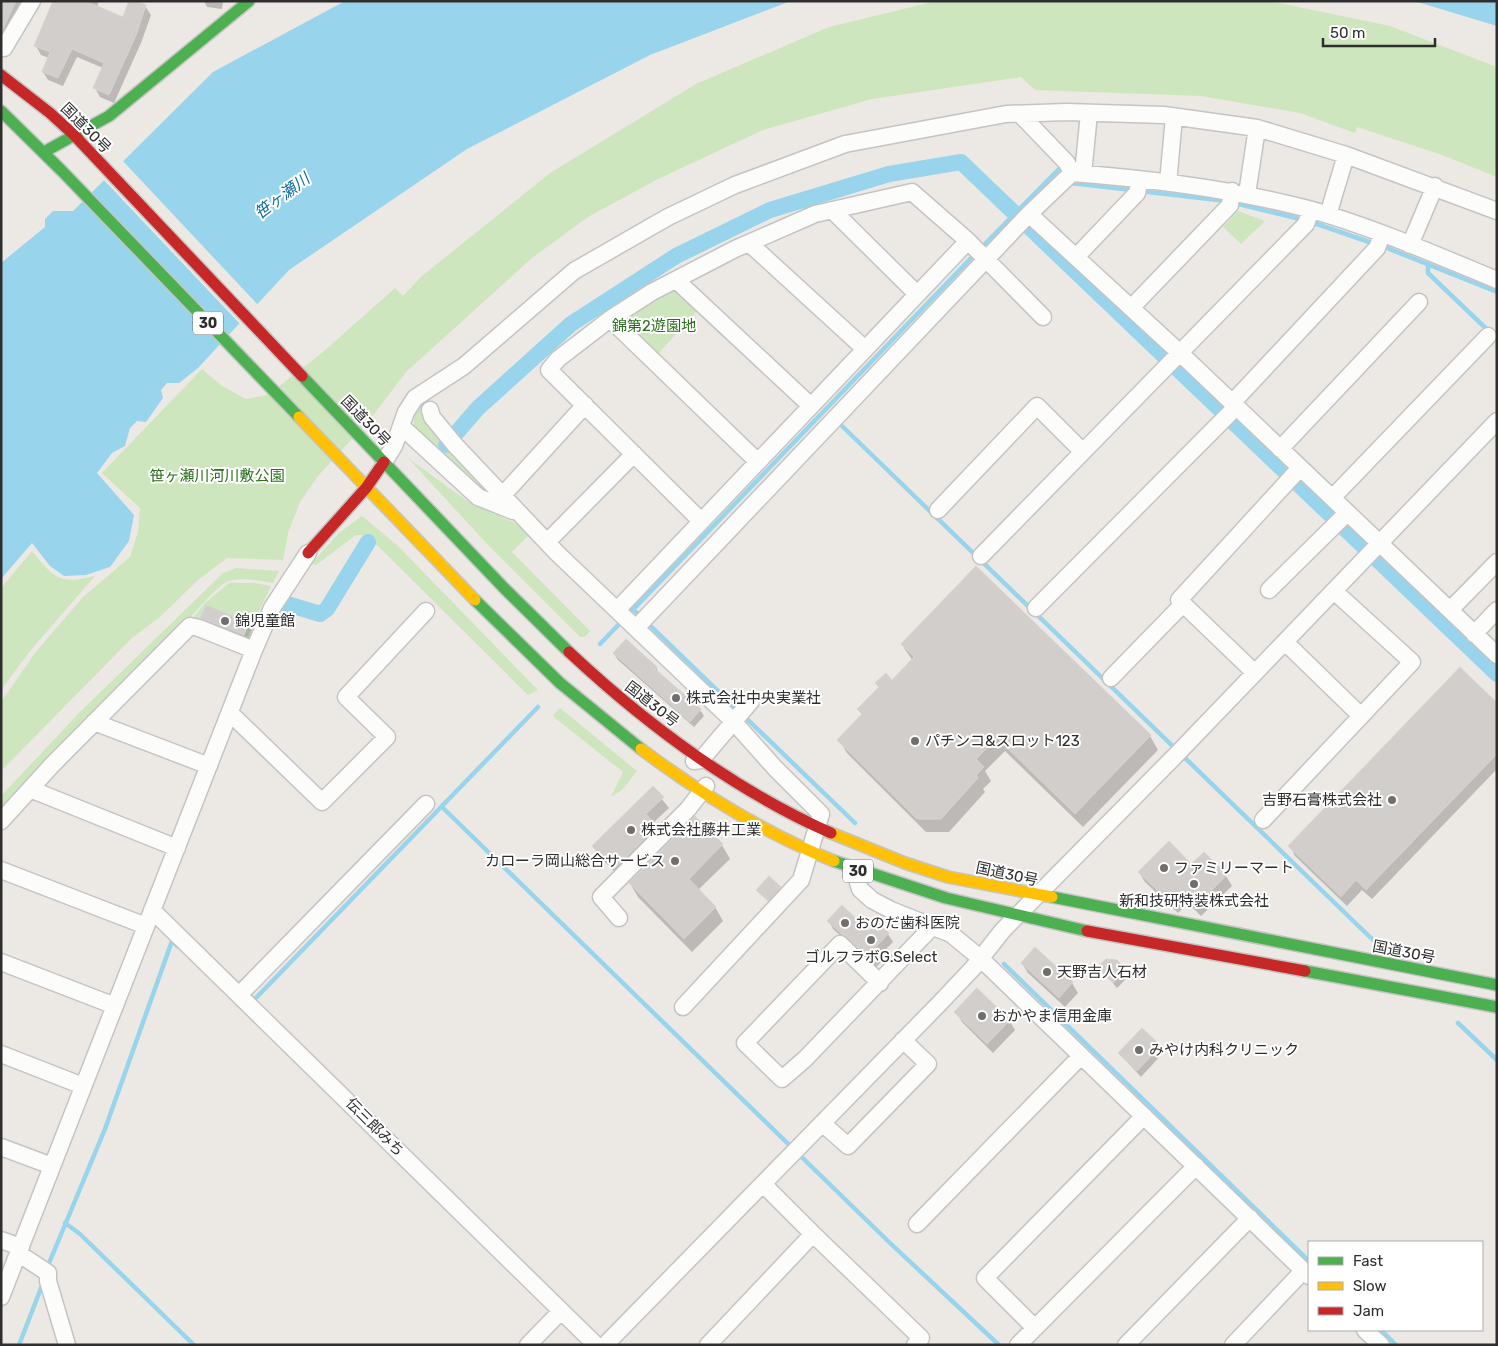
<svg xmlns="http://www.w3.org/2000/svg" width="1498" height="1346" viewBox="0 0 1498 1346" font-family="Rubik,'Noto Sans JP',sans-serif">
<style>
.green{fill:#cee6bd}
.water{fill:#98d5ec}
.pier{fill:#ece8e4}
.shadow{fill:#0003}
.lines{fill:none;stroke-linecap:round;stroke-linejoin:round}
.stream{stroke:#98d5ec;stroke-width:4.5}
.canal{stroke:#98d5ec;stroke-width:16}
.building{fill:#d1cecb;stroke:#d7d4d0}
.street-casing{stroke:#c5c4c5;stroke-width:19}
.fast-casing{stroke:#c5c4c5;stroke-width:14}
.slow-casing{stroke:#c5c4c5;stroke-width:14}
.jam-casing{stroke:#c5c4c5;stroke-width:14}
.street{stroke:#fcfcfb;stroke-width:16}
.fast{stroke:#4caf50;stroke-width:11}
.slow{stroke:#ffc107;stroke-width:11}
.jam{stroke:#c62828;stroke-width:11}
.poi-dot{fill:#706f6e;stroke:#fff;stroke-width:2}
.labels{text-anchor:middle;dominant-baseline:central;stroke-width:4;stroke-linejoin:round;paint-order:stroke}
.shield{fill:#fff;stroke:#6d6d6d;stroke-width:1}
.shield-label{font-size:14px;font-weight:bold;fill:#2e2e2e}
.street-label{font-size:15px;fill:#2e2e2e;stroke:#fff}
.park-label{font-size:15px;fill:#2a6e1b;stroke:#fff}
.poi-label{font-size:15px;fill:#2e2e2e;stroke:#fff;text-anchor:start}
.water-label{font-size:16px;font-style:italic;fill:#0d6ca3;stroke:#fff}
</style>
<rect width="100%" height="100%" fill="#ece8e4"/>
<path class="green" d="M936,1H1270L1390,26L1497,67V177L1442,155L1357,127L1355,133L1300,113L1201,96L1035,90L1021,77L872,99L763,130L656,180L588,217L532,258L406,372L371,418L318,476L300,502L288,533L283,560L227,558L198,580L161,616L132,638L1,771V702L35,653L83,597L130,557L138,532L140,508L102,473L202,369L222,386L246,399L268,395L323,352L395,288L403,296L422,276L550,173L696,84L829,27Z
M1238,211L1265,221L1241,244L1223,227Z
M676,288L700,308L655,357L623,326L624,319Z
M420,402L427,409L440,438L439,440L491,495L469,483L414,426V419Z
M408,458L470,503L528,529L531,533L512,552L590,631L585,637H580L489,546Z
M362,516L398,546L538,690L528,695L379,547L363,535H356L316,565L311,564L339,533Z
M32,551C54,578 59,585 95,576L30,651L1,690V588Z
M236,568L279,571L273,583C260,581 243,577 229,581C218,584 193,615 184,625L1,810V796L79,713L223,573Z
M229,583H255L271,586L246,639L199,623L193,618L205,603Z
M560,708L637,771L623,789L611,797L623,772L554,717L553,715Z"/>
<path class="water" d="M345,1H791L650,55L467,149L289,270L198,368L179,383H167L161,390L163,398L146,422L137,421L130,428L125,446L112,453L97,473L134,515L129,541L110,567L86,575L64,576L50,566L32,543L1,579V263L45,227V219L53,211H73L213,72Z
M1414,1H1497V26Z"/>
<path class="pier" d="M121,159L259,306L241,325L102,178Z"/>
<path class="shadow" d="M1,1H21L8,34L1,31Z
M54,1H99L97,7L123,19L145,6L151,15L141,43L114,103L100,97L95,88L103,68L77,57L63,86L48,80L43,72L49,58L41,55L36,46Z
M204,1H223L222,9L207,7Z
M202,618L248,624L252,630L248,641L205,624Z
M902,645L1150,736L1158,750L1083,827L1005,751L985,771L991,781L983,789L985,792L949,832H926L847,753L839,740L863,716L859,710L879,689L877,684L892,681L913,661Z
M614,654L656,667L659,674L700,710L704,716L694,727L618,660Z
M1497,704V769L1372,899L1362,890L1347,906L1295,856L1290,846Z
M653,788L669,808L653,823L662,836L621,878L599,856L593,846Z
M695,818L722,845L730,859L698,890L715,907L723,921L692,952L638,897L630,883Z
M1204,853L1226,876L1232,886L1201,916L1188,903L1178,913L1145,882L1139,872L1191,866Z
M780,888L783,894L772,906L758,890Z
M829,921L869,933L888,934L893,942L879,956L882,961L876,967L833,929Z
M1022,963L1072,983L1078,993L1065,1007L1028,973Z
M1099,967L1125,970L1129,976L1117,988Z
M956,1012L1009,1020L1015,1030L993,1053L962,1022Z
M1160,1047L1163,1053L1141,1077L1120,1054Z"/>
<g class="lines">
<path class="stream" d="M1071,183L1226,201
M1234,203L1304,220
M1311,222L1375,244
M1382,246L1497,292
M981,248L1059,169
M1428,264V273L1497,339
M842,426L1373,940
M633,609L855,823
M600,644L975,254
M442,807L890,1243L999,1345
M1004,964L1309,1261
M254,1000L538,707
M1458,1023L1497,1060
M65,1223L80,1234L194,1345
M47,1268L105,1129L172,941L177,946
M1381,1330L1396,1345
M19,1345L43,1283"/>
<path class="canal" d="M446,445L478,408L571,324L676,256L770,210L889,174L961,162L1497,674
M284,603L320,614L327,609L368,542"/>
</g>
<path class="building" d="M1,1H16L1,33Z
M53,1H85L123,17L129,1H137L146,5L137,33L109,95L93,88L104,63L72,49L58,78L42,72L50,52L34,46Z
M976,566L1151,735L1075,814L997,738L976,759L984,767L976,775L978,778L941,819H917L837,740L862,714L857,709L879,687L875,683L886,673L892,680L914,657L901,644Z
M206,605L249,623L244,635L200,618Z
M626,639L657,667L655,669L701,709L690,722L613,653Z
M1460,667L1497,703V754L1366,890L1356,880L1341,897L1288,846Z
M653,786L664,797L646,814L657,826L614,869L592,846Z
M695,816L723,844L689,879L716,907L684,939L629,883Z
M1169,841L1191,864L1204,852L1227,875L1195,907L1182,894L1172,904L1138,872Z
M769,876L781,887L768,901L756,890Z
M842,905L869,931L878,922L889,933L874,949L878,953L871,960L827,921Z
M1035,947L1073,982L1059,998L1021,963Z
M1106,959L1117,960L1126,969L1113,983L1097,967Z
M977,988L1010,1020L987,1044L954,1012Z
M1142,1028L1161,1046L1137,1071L1118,1053Z"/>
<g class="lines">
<defs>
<path id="street" d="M1,45L4,48L32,1
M1020,114L1067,163L1072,173C1153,179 1233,189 1312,210C1375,228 1436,255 1497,280
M1083,174L1089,113
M1168,183L1174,117
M1247,194L1257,128
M832,210L917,294
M1029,214L1180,353L1497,655
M1328,215L1346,155
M968,241L1043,317
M749,243L865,349
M1410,245L1435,186
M1076,257L1137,193L1140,180
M676,280L811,406
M1131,308L1230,205L1232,191
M610,319L758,462
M1232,403L1377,248L1382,235
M430,410L432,417L455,445L557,553L733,721L775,768L821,814L801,880L683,1007
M401,426L478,497L513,511
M1280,449L1419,302
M384,462L394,446L406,412L415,398L464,366L574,271L668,217L735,185L845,144L1006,114L1067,112L1164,115L1257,128L1346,155L1497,211
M502,496L585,405
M1332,498L1488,336
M938,510L1037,406L1082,451
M548,541L634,454
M981,556L1306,224L1311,210
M1269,590L1347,513
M1036,608L1236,407
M617,610L968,241L912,192L815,214L735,249L652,292L610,319L558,359L549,370L701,521
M1450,610L1497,562
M636,628L1029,214L1072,173
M1474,634L1497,610
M1285,642L1361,716
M1255,673L1179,600L1300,468
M1111,678L1183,604
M231,714L322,802L387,737L346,697L426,611
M94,722L209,766
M694,761L701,760L751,701
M30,789L177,848
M1263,820L1412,662L1334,591
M1,821L52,765L190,626L199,628L254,650
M854,869L860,889L872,900L891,910L951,934L980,958L1309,1276
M1,870L146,926
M152,910L596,1345
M619,918L601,897L688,809L706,786
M1,962L115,1006
M880,983L840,944L745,1043L782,1079L805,1059L932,927
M240,994L426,804
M1,1054L83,1086
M822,1123L848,1146L928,1064L903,1040
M1,1147L52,1166
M764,1185L813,1234
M917,1224L1081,1056
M1,1240L21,1247
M18,1253L48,1273V1281L67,1345
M1,1297L254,650L272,608L308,553
M1035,1328L985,1278L1144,1116
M1365,1330L1381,1345
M528,1345L561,1311
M605,1345L938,1005L973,968L1003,930L1177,754L1497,421
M708,1345L813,1234L921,1338L915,1345
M1018,1345L1196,1166
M1126,1345L1250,1218
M1233,1345L1304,1270"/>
<path id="fast" d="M1,111L62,171L299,417
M44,152L109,116L249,1
M302,376L504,588L569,652
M475,600L560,683L641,749
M834,861L946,898L1087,931
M1052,897L1497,985
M1305,971L1497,1007"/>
<path id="slow" d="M299,417L475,600
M641,749C701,794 764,833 834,861
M831,833L905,863L948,877L1052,897"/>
<path id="jam" d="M1,75L50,113L74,135L302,376
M308,553L366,488L384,462
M569,652C647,725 732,789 831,833
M1087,931L1305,971"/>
</defs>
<use href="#street" class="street-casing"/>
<use href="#fast" class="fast-casing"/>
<use href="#slow" class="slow-casing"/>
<use href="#jam" class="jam-casing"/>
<use href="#street" class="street"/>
<use href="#fast" class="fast"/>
<use href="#slow" class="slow"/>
<use href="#jam" class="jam"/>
</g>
<g class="poi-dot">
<circle cx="225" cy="621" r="5"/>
<circle cx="676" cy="698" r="5"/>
<circle cx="915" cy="741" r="5"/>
<circle cx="1392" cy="800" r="5"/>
<circle cx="631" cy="830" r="5"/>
<circle cx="675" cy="861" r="5"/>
<circle cx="1164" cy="868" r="5"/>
<circle cx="1194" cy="884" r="5"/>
<circle cx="845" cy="923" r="5"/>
<circle cx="871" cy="940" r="5"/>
<circle cx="1047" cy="972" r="5"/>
<circle cx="982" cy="1016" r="5"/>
<circle cx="1139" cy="1050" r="5"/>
</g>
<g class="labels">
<g class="shield">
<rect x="193" y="311.5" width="30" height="23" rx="4"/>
<rect x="843" y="859.5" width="30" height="23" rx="4"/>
</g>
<g class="shield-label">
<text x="208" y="323">30</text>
<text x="858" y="871">30</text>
</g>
<g class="street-label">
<text transform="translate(86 128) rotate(45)">国道30号</text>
<text transform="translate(366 421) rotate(46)">国道30号</text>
<text transform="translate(652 704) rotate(38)">国道30号</text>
<text transform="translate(1007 874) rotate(12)">国道30号</text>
<text transform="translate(1404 952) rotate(11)">国道30号</text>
<text transform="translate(375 1127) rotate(45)">伝三郎みち</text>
</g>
<g class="park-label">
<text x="654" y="326">錦第2遊園地</text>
<text x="217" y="476">笹ヶ瀬川河川敷公園</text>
</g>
<g class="poi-label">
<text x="235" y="621">錦児童館</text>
<text x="686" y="698">株式会社中央実業社</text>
<text x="925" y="741">パチンコ&amp;スロット123</text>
<text x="1382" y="800" text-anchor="end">吉野石膏株式会社</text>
<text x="641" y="830">株式会社藤井工業</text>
<text x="665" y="861" text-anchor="end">カローラ岡山総合サービス</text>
<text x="1174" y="868">ファミリーマート</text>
<text x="1194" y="901" text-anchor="middle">新和技研特装株式会社</text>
<text x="855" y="923">おのだ歯科医院</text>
<text x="871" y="957" text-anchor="middle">ゴルフラボG.Select</text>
<text x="1057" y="972">天野吉人石材</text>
<text x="992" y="1016">おかやま信用金庫</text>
<text x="1149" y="1050">みやけ内科クリニック</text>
</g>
<g class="water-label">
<text transform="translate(282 196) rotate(-37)">笹ヶ瀬川</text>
</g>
</g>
<rect width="1498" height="1346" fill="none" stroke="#2e2e2e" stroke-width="5"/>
<rect x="1308" y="1241" width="175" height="90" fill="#ffffff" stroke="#ababab"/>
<rect x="1318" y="1257" width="25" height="8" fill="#4caf50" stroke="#ababab"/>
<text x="1353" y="1266" font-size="15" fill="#2e2e2e">Fast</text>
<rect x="1318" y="1282" width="25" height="8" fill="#ffc107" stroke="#ababab"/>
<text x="1353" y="1291" font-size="15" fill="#2e2e2e">Slow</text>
<rect x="1318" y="1307" width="25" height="8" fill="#c62828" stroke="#ababab"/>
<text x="1353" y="1316" font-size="15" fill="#2e2e2e">Jam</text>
<path d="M1323 38v8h112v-8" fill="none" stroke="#2e2e2e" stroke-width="2.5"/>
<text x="1330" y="38" font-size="15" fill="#2e2e2e" stroke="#ffffff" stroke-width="4" paint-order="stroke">50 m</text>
</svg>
